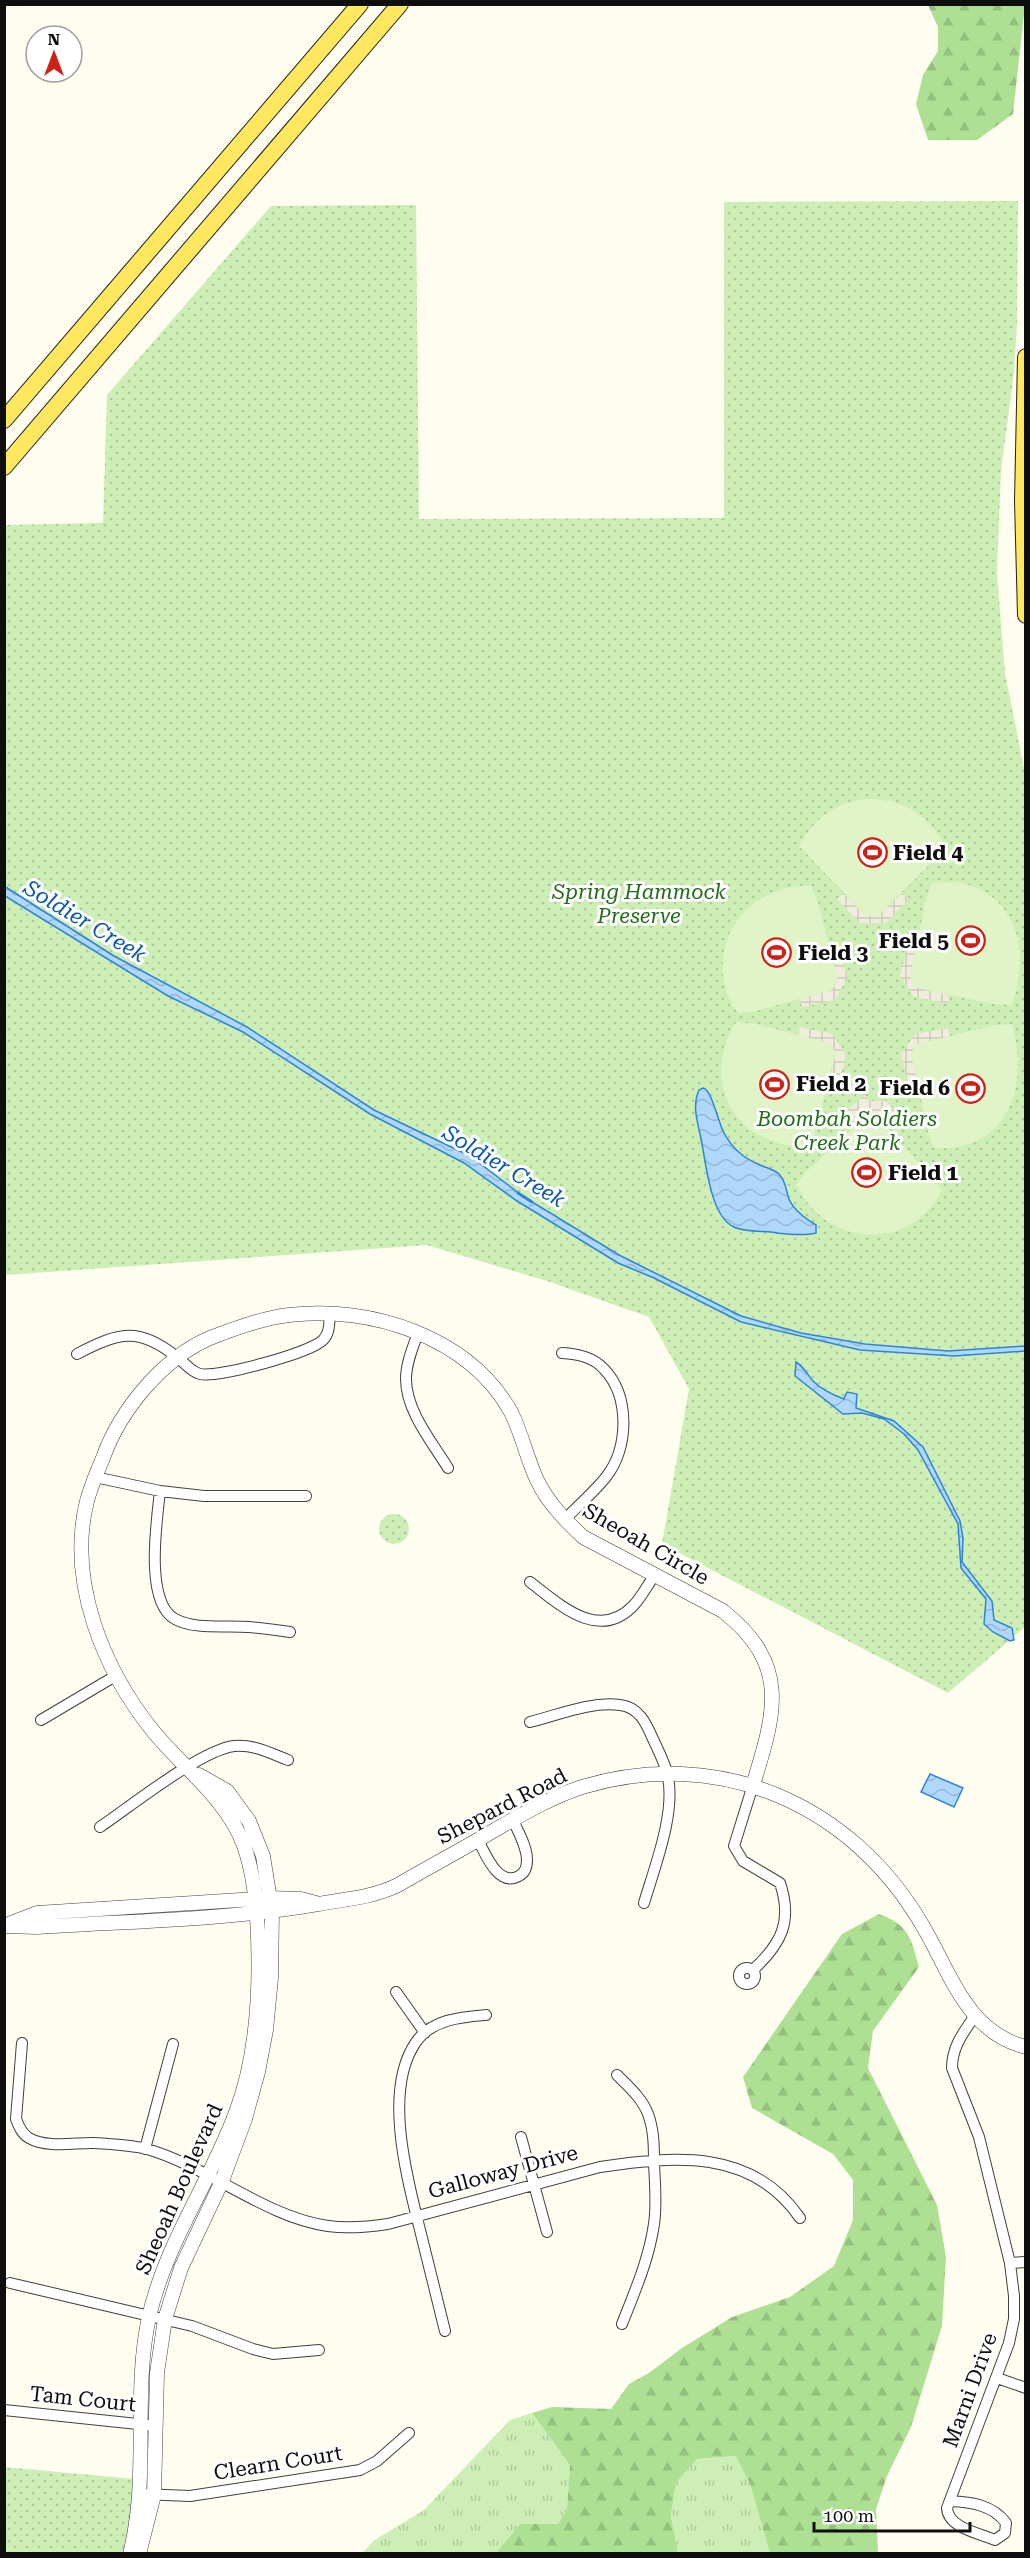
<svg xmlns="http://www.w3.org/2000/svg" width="1030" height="2558" viewBox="0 0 1030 2558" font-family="'Roboto Serif',serif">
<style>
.grass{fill:url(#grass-tufts)}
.forest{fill:url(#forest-firs)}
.park{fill:url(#park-dots)}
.pitch{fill:#e0f4c8}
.plaza{fill:url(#plaza-grid)}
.water{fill:url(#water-waves);stroke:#2f85da;stroke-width:1.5}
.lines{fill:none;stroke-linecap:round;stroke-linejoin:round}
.stream{stroke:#2f85da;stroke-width:3}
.minor-casing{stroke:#414141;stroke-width:12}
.tertiary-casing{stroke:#414141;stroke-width:15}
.primary-casing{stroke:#1f1f1f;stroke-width:18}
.minor{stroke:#fff;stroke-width:10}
.tertiary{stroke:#fff;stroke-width:14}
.primary{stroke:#ffe760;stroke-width:16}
.labels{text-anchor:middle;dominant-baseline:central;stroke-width:6;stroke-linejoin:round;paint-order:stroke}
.poi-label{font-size:21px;font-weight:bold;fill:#0e0e0e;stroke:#fff;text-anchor:start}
.park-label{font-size:21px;font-style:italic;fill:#226d18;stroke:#fff}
.street-label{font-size:21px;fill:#0e0e0e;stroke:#fff}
.water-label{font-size:22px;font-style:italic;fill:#0b57ac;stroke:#fff}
</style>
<defs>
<pattern id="grass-tufts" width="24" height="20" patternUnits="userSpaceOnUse" patternTransform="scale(1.5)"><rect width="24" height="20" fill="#cdeeb5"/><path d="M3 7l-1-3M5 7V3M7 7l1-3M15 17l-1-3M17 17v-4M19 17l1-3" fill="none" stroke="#afcb9a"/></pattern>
<pattern id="forest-firs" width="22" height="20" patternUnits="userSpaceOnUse" patternTransform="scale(1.5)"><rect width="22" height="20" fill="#aee093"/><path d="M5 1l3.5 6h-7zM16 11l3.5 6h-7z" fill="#94bf7e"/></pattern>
<pattern id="park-dots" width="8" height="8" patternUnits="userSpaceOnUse" patternTransform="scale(1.5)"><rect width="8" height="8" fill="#cdeeb5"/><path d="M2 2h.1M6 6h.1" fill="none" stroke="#afcb9a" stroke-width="1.8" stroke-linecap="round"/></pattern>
<pattern id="plaza-grid" width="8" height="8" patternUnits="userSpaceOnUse" patternTransform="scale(1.5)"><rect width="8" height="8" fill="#f1eddd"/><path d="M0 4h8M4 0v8" fill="none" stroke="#cdcabc"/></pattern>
<pattern id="water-waves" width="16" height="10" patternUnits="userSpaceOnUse" patternTransform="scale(1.5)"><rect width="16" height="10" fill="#afd8fc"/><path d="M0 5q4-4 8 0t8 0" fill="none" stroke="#95b8d7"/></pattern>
</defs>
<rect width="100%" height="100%" fill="#fffdf0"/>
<path class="grass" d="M532,2413L570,2465L567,2510L559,2524H520L496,2553L362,2554L373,2541L424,2510L510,2420Z
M737,2456L750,2484L770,2553H678L671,2515L676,2483L697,2459Z"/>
<path class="forest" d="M928,5H1025L1013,114L977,140H928L916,104L923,75L938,51V27Z
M879,1914C909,1925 911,1938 919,1967L873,2031L868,2068L937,2205L946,2257L942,2326L911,2427L887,2476L876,2509L878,2553H770L750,2484L736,2456L697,2459L676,2483L671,2515L678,2553H496L520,2524H558L567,2510L570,2465L532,2413L552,2407L611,2409L629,2384L649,2373L682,2348L732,2317L790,2297L834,2266L853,2220V2180L833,2154L752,2108L743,2077L842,1934Z"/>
<path class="park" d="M1018,201L1017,324L1014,373L1001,470L997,573L1005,673L1026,778L1025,1627L948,1693L662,1544L689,1389L649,1317L547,1281L427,1245L5,1275L4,525L103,523L107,395L271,206L416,205L419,519L724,518V202Z
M379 1529a15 15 0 1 1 30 0a15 15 0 1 1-30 0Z
M4,2467L135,2479V2493L124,2553H5Z"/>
<path class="pitch" d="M868,799C904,799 927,814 946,846L935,859L878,916H866L799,846C814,819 836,801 868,799Z
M957,882C1019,894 1030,952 1012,1005L994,1004L916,988L910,978L926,899L932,883Z
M811,886L818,903L838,980L832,990L756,1011L738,1013C728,1001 723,985 723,970C721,919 763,884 811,886Z
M736,1022L756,1024L830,1043L836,1053L811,1147C739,1150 697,1085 736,1022Z
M1012,1024C1030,1088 1007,1153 934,1148L928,1132L911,1053L917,1044L995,1025Z
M867,1116L878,1117L942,1190C910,1254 825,1247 796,1184L808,1170Z"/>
<path class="plaza" d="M843,893L866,916H878L902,893L909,899L886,923H860L837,899Z
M908,944L916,945L910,978L915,987L949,995L947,1003L914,997L900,976Z
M838,946L848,978L841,989L835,1000L802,1007L800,999L832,990L838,980L830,948Z
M800,1027L833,1034L846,1056L837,1088L828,1086L836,1053L830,1043L798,1035Z
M948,1028L950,1036L917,1044L911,1053L918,1086L910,1088L901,1055L915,1034Z
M867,1096L868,1101H886L902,1119L891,1130L878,1117L867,1116L854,1128L842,1115L862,1097Z"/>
<path class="water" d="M4,886L114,956L247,1027L374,1110L470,1156L524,1197L619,1255L741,1316L801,1333L865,1344L948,1351L1025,1346V1351L954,1356L860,1350L741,1322L654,1278L618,1263L517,1201L464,1163L370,1114L243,1032L168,996L5,896Z
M703,1088C712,1090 718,1122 724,1133C731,1146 743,1158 758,1164C765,1168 772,1168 779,1174C786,1181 786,1191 789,1199C794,1211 806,1219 816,1225V1233C804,1236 784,1234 771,1232C760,1231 744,1232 734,1227C711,1217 706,1165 702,1144C699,1125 691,1108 699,1090Z
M796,1362C804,1367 807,1374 813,1381C821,1389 833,1395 844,1399L847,1392L857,1394L856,1408L894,1421L923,1447L960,1521L963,1538L962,1562L992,1601L994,1620L1012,1628L1014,1640L1010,1641L993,1632L984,1624L986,1599L961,1568L958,1524L918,1450L904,1434L884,1419L862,1413L843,1414L795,1376Z
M930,1774L963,1788L954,1807L921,1792Z"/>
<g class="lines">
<path class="stream" d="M518,1193L532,1202"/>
<defs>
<path id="minor" d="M418,1333C413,1347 406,1363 406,1379C406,1411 432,1442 448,1468
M562,1353C578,1354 593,1357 604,1369C630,1396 629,1448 606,1477C594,1492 578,1506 564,1520
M77,1354C119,1332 139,1326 178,1358C185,1363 191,1372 200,1374C218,1378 310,1353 323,1340C330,1333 329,1323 330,1314
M95,1477L160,1491L204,1496H306
M160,1491C157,1520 144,1602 175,1619C195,1630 226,1625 248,1627C262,1628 276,1630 290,1632
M530,1582C559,1604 598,1642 633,1606C641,1598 647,1586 654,1576
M41,1720L117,1675
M530,1722C558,1715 591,1701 620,1705C639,1707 646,1723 653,1739C658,1750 664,1761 667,1773C677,1810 655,1866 644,1903
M753,1785L734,1846L743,1861L780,1883C793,1922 781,1944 753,1970
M100,1827C131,1806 201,1750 234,1746C253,1744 270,1753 288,1760
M478,1840C485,1853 498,1888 519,1876C525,1873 527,1867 527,1860C527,1846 518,1832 513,1820
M739 1976a8 8 0 1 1 16 0a8 8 0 1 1-16 0Z
M396,1992L425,2033
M22,2043L16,2119C19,2127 22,2134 29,2138C46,2148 73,2143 92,2143C110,2144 130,2145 147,2149C209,2167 265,2217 328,2226C348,2229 368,2227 388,2224L600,2167C674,2156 752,2148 800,2218
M617,2075C629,2087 642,2098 648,2114C654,2130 654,2147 654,2164C655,2184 657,2204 654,2224C649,2259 635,2291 622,2324
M521,2137L547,2232
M145,2149L173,2044
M1010,2263L1026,2262
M10,2283L192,2326L253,2349L273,2354L319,2350
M445,2331C437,2299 429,2266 421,2234C408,2181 382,2091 416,2042C432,2019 462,2017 486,2015
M997,2378L1026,2388
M4,2410L157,2426
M141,2494L190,2496L360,2470L377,2461L409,2433
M950,2501C971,2502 993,2505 1006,2523L1005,2533L995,2540C979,2533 948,2528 947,2508L1009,2343L1014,2319V2296L1010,2263L979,2137L952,2068C952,2047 963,2033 974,2017"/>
<path id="tertiary" d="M11,1923L37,1913L270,1898L301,1899L316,1903
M4,1926L38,1927C131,1921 226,1920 318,1904C346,1899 371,1898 398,1885C429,1867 461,1850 493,1831C521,1815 551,1797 582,1787C718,1746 850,1803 921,1923C950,1970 965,2032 1026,2047
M130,2554C150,2476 132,2395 149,2317C165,2245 209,2184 235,2115C259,2054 261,1981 257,1916C255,1888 250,1853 236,1828C216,1791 179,1763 153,1731C103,1669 67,1581 87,1501C91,1486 97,1472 103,1458C120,1410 163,1358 210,1338C235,1328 263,1318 289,1315C371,1305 469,1337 511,1412C522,1434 527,1459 537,1480C548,1503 565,1520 583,1537L723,1611C791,1665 775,1713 753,1785
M139,2554L154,2495L157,2373L165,2319L181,2268L222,2181L245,2119L258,2072L266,2030L271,1978L272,1912L263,1856L249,1821L227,1791L199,1775"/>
<path id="primary" d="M1026,357L1023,501L1026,615
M4,420L360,4
M4,467L400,4"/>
</defs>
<use href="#minor" class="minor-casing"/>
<use href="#tertiary" class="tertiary-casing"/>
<use href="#primary" class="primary-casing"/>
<use href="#minor" class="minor"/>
<use href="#tertiary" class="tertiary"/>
<use href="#primary" class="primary"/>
</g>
<defs>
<symbol id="stadium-ring" viewBox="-11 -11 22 22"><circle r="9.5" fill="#fff" stroke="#cc2119" stroke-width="1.5"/><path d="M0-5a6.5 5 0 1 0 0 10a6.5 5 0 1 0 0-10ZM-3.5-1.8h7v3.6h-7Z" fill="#cc2119"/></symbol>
</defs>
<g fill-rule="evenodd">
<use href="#stadium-ring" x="856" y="836" width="33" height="33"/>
<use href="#stadium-ring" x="954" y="924" width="33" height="33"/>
<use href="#stadium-ring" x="760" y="936" width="33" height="33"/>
<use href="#stadium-ring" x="758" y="1068" width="33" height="33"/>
<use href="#stadium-ring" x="954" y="1072" width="33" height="33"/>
<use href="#stadium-ring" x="850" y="1156" width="33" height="33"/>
</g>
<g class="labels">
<g class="poi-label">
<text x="893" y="853">Field 4</text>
<text x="949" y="941" text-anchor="end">Field 5</text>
<text x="798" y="953">Field 3</text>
<text x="796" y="1084">Field 2</text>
<text x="950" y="1088" text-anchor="end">Field 6</text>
<text x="888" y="1173">Field 1</text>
</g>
<g class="park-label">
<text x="639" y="892">Spring Hammock<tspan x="639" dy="24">Preserve</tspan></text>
<text x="847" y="1119">Boombah Soldiers<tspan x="847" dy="24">Creek Park</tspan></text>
</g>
<g class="street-label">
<text transform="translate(646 1544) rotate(30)">Sheoah Circle</text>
<text transform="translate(502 1806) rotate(-27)">Shepard Road</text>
<text transform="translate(503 2172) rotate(-15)">Galloway Drive</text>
<text transform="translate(179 2189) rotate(-66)">Sheoah Boulevard</text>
<text transform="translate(970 2390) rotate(-70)">Marni Drive</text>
<text transform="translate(83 2399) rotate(6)">Tam Court</text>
<text transform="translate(278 2463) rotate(-9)">Clearn Court</text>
</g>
<g class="water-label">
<text transform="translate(85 921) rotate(31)">Soldier Creek</text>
<text transform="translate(504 1166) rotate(31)">Soldier Creek</text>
</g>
</g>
<rect width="1030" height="2558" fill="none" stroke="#0e0e0e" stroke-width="12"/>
<g transform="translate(54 54)"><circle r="28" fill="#ffffff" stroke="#9f9f9f" stroke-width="1.5"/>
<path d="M0-4.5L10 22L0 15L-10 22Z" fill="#cc2119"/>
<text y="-9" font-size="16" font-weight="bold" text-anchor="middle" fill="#0e0e0e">N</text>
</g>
<path d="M814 2522v9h156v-9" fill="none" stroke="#0e0e0e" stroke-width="3"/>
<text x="823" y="2522" font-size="18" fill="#0e0e0e" stroke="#ffffff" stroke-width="4.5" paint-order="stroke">100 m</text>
</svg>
